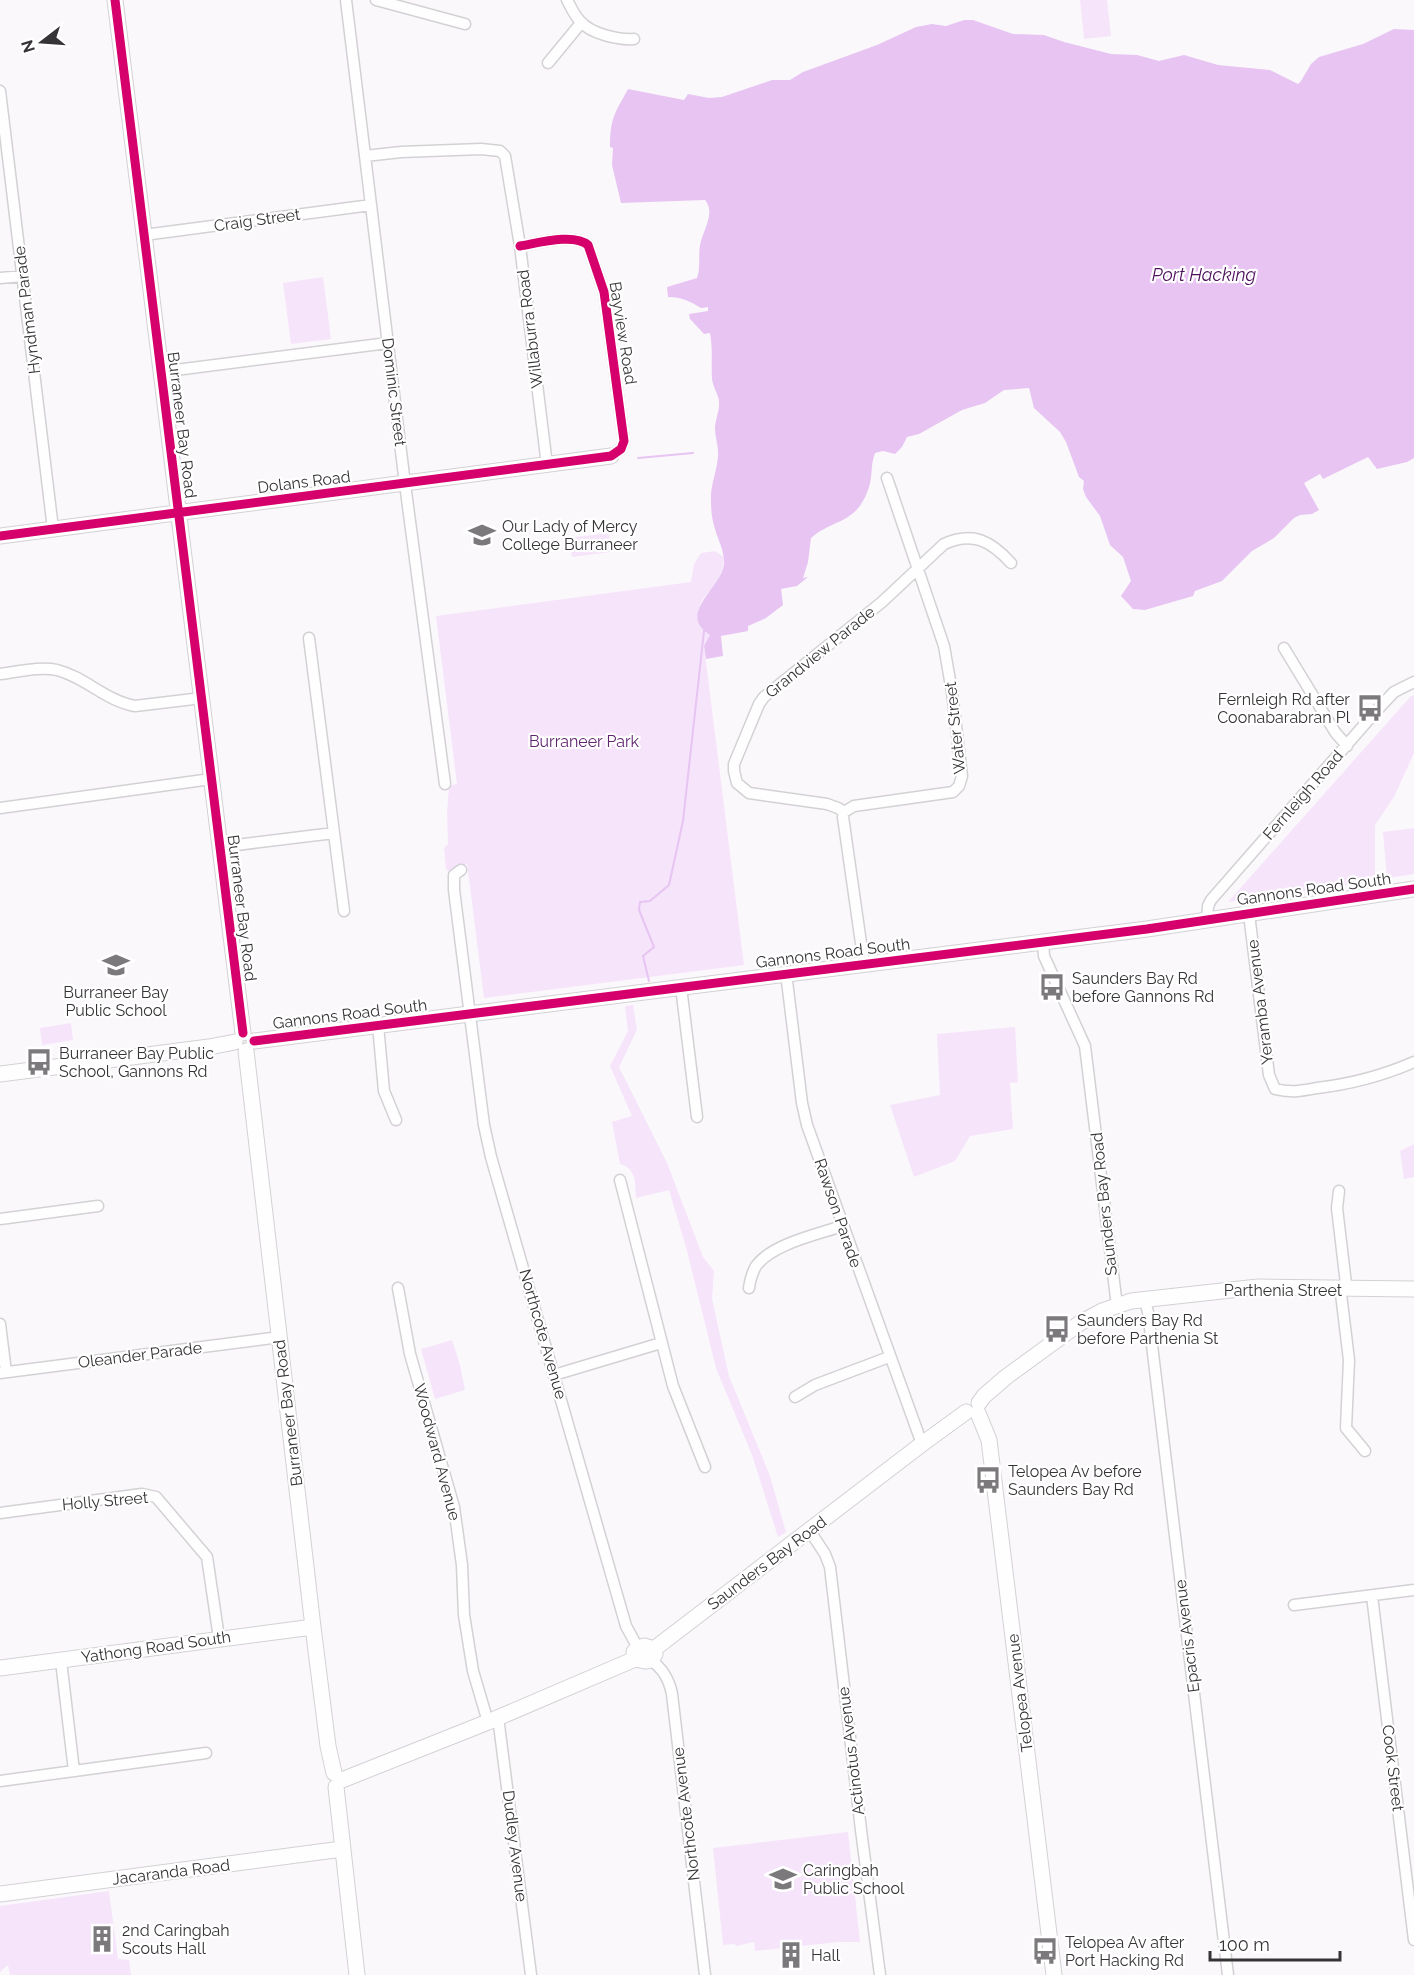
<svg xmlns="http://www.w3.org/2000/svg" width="1414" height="1975" viewBox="0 0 1414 1975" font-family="Raleway,sans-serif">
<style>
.green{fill:#f6e4fb}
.water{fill:#e7c4f2}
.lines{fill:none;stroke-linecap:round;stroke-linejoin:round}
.stream{stroke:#e7c4f2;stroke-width:2}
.street-casing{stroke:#d3d1d4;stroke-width:13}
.secondary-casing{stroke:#d3d1d4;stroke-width:17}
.street{stroke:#fefeff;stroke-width:10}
.secondary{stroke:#fefeff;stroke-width:15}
.cycleway-casing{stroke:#fff;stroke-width:13}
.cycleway{stroke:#d6006c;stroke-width:9}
.labels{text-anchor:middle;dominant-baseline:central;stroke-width:4.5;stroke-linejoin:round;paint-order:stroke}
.street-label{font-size:16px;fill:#373437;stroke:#fff}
.poi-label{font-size:16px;fill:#373437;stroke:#fff;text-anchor:start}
.park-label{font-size:16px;fill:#612570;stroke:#fff}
.water-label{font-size:18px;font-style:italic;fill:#4d105c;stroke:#fff}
</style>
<rect width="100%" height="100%" fill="#fbf8fc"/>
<path class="green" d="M1080,0H1107L1111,36L1084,39Z
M323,277L331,339L291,344L283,283Z
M609,533L611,552L572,557L569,538Z
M715,551L724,557C724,567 720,575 715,584C712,589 707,593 703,599C694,612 698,627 711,635L704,646L744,965L484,998L467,863L463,869L448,871L446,869L444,848L448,844L447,813L449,786L457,784L436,616L691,582L694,564L701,553Z
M1414,695V753L1394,797L1375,825V881L1228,902L1411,696Z
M1414,828V874L1387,878L1383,832Z
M633,1005L637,1030L619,1067L667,1163L703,1257L714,1271L712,1299L729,1376L770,1476L786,1532L778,1537L752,1455L716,1368L687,1251L669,1190L636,1198C635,1183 637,1169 620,1164L612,1122L632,1116L610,1066L628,1031L625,1006Z
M71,1023L73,1040L42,1045L40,1028Z
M1015,1027L1018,1082L1010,1083L1013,1129L970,1136L955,1161L914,1177L890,1105L940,1095L937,1034Z
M1414,1144V1177L1404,1179L1400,1151Z
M452,1340L460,1365L465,1390L435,1399L421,1349Z
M848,1832L860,1942H838L755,1951L754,1942L736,1946L735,1944L723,1945L713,1848Z
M109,1891L118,1959L129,1960L131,1975H10L8,1965L0,1972V1906Z"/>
<path class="water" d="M964,20H973L1013,34L1044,35L1064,42L1111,54L1137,55L1159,61L1184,55L1218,65L1270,70L1298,84L1301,81L1311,64L1319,57L1363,44L1394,29L1414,30V458L1407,462L1377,469L1368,457L1323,479L1320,474L1304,483L1319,510L1312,514L1300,515L1294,518L1274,538L1252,551L1222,581L1195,591L1193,596L1145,610L1133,609L1121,596L1131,581L1123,557L1110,545L1100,516L1086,497L1083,489L1084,481L1079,477L1066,442L1060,432L1034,408L1029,388L1004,390L985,403L962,410L919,434L907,437L902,447L895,454L883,451L875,453C870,466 873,478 868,490C856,524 833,519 811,538L808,562L803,578L808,577L797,586L781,589L783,605L766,618L748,626V631L721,636L723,656L706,659L704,646L710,635C676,613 721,589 724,564C725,552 718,540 715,529C712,520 711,511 711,501C710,485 717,472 718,456C719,447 715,438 715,429C715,419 720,411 719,401C718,394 713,387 712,379C711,364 713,349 710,333L704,334L690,319L689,314L708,311V307L701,308C689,301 682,297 668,297L667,287L697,278C701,266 698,256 700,245C703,230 716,213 705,200L621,203L612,165L613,148L610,147C610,118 615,113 628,89L684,100L688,94L709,98L722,97L772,80H790L803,72L877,45L916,27L932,24L946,26Z"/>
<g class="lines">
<path class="stream" d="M638,458L693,453
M649,981L643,956L654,947L639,910L640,902L650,901L669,885L683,821L704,631"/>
<defs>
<path id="street" d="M346,0L405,484L445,784
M376,0L465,24
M567,0C571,7 574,15 580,21C591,34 618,40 634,39
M548,63L581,23
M0,91L53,529
M365,156L401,152L481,149L500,151L505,156L520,246L547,465
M144,235L371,205
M520,246C538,243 574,233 588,245L604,292L624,441L621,449L611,456
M0,278L23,276
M160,372L388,343
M1284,648L1335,732L1347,746
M0,674C18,672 39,666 57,670C85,677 106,701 135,706L202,698
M0,808L211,779
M844,812L838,808L827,804L749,793L737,783L734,771V764L759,704L764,697L882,602L944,544C973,531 991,541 1011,563
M334,833L344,911
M220,847L334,833L309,638
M461,870L454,875V890L484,1125L491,1157L626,1626L638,1648
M1249,914L1269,1075L1275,1089C1291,1093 1301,1091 1317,1088C1351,1084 1382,1076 1414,1062
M1207,920L1208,906L1211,900L1378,709L1394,692L1414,682
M1043,941L1044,956L1085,1046L1117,1306
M864,964L843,817L844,812L854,806L953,792L959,786L962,776L952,692L944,646L887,478
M786,973L802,1103L807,1125L922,1444
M681,987L697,1117
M378,1025L384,1091L396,1120
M620,1180L673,1386L705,1467
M1339,1191L1337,1208L1346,1284L1341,1294L1349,1360L1346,1428L1365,1451
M0,1219L98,1206
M398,1288L410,1354L454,1507L462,1565L464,1615L473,1671L488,1722
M749,1288C750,1280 752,1273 756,1266C772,1244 816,1235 842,1226
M1144,1298L1148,1312L1228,1975
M0,1324L6,1372
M0,1373L280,1337
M554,1375L661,1343
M795,1397L815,1385L889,1357
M0,1513L142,1494L156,1497L207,1557L219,1638
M810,1531L825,1554L830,1567L861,1830L880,1975
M1372,1596L1414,1940
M1294,1605L1414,1590
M651,1660C663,1669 669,1679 672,1694L705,1975
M498,1717L531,1975
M74,1771L206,1753
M0,1781L74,1771L61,1661"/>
<path id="secondary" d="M115,0L243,1033
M0,536L611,456
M254,1041L1147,929L1414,889
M246,1051L313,1627L328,1746L334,1773
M0,1074L209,1047L235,1042
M979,1403L984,1396L1006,1377L1080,1323L1102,1311L1131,1301L1258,1287L1414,1289
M978,1413L989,1440L1054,1975
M644,1646L654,1649L655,1654L651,1660L645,1661L635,1659L634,1652L638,1648Z
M654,1649L922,1444L966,1412
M0,1668L313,1627
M342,1780L488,1722L635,1659
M336,1787L357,1975
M0,1894L342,1849"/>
</defs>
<use href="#street" class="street-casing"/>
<use href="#secondary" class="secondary-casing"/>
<use href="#street" class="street"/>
<use href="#secondary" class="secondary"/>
<defs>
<path id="cycleway" d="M115,0L243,1033
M0,536L611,456L621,449L624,441L604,292L588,245C574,233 538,243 520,246
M254,1041L1147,929L1414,889"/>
</defs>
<use href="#cycleway" class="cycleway-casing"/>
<use href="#cycleway" class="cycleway"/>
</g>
<defs>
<symbol id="school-bare" viewBox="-9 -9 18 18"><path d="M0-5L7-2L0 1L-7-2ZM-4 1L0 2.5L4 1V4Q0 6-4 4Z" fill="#7c797c" stroke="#fff" stroke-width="2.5" paint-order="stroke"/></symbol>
<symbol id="bus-bare" viewBox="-9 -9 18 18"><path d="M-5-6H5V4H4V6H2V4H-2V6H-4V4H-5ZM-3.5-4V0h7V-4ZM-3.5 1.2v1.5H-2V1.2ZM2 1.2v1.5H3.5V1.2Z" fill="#7c797c" stroke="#fff" stroke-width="2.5" paint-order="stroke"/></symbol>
<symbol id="building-bare" viewBox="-9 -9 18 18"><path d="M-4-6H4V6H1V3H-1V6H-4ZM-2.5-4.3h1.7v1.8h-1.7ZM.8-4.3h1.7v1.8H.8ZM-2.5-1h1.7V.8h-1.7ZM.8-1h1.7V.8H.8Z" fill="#7c797c" stroke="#fff" stroke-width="2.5" paint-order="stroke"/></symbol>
</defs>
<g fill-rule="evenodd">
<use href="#school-bare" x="463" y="516" width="38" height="38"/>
<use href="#bus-bare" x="1351" y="689" width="38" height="38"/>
<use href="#school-bare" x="97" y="946" width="38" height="38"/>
<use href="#bus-bare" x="1033" y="968" width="38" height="38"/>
<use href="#bus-bare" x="20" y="1043" width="38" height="38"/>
<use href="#bus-bare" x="1038" y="1310" width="38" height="38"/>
<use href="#bus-bare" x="969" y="1461" width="38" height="38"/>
<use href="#school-bare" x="764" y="1860" width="38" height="38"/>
<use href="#building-bare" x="83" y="1920" width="38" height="38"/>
<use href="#bus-bare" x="1026" y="1932" width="38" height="38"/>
<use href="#building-bare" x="772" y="1936" width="38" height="38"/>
</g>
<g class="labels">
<g class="street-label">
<text transform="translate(257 220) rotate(-8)">Craig Street</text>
<text transform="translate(27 310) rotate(-97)">Hyndman Parade</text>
<text transform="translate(530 329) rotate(-97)">Willaburra Road</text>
<text transform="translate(623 333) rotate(81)">Bayview Road</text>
<text transform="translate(394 392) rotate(83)">Dominic Street</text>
<text transform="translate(182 425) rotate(83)">Burraneer Bay Road</text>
<text transform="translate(304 482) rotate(-7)">Dolans Road</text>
<text transform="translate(820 652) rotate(-39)">Grandview Parade</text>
<text transform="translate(955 728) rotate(-96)">Water Street</text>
<text transform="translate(1303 795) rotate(-49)">Fernleigh Road</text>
<text transform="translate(1314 889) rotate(-8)">Gannons Road South</text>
<text transform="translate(242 908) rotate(83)">Burraneer Bay Road</text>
<text transform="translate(833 953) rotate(-7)">Gannons Road South</text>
<text transform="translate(1260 1002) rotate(-97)">Yeramba Avenue</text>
<text transform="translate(350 1014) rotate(-7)">Gannons Road South</text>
<text transform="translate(1104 1204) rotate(-96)">Saunders Bay Road</text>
<text transform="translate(838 1213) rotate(71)">Rawson Parade</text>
<text x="1283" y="1290">Parthenia Street</text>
<text transform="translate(543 1334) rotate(74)">Northcote Avenue</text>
<text transform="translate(140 1355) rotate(-7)">Oleander Parade</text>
<text transform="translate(288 1413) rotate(-97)">Burraneer Bay Road</text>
<text transform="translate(437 1452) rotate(75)">Woodward Avenue</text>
<text transform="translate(105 1501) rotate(-5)">Holly Street</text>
<text transform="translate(767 1563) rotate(-37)">Saunders Bay Road</text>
<text transform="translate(1187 1636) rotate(-97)">Epacris Avenue</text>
<text transform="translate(156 1647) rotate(-8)">Yathong Road South</text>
<text transform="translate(1020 1693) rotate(-97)">Telopea Avenue</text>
<text transform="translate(851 1751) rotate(-97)">Actinotus Avenue</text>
<text transform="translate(1393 1768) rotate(83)">Cook Street</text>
<text transform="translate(686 1814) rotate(-97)">Northcote Avenue</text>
<text transform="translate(515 1846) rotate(83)">Dudley Avenue</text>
<text transform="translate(171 1872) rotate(-7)">Jacaranda Road</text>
</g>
<g class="poi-label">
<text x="502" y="526">Our Lady of Mercy<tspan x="502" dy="18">College Burraneer</tspan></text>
<text x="1350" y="699" text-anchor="end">Fernleigh Rd after<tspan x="1350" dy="18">Coonabarabran Pl</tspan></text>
<text x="1072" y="978">Saunders Bay Rd<tspan x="1072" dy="18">before Gannons Rd</tspan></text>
<text x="116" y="992" text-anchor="middle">Burraneer Bay<tspan x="116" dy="18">Public School</tspan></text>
<text x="59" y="1053">Burraneer Bay Public<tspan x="59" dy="18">School, Gannons Rd</tspan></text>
<text x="1077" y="1320">Saunders Bay Rd<tspan x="1077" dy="18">before Parthenia St</tspan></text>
<text x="1008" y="1471">Telopea Av before<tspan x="1008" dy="18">Saunders Bay Rd</tspan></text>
<text x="803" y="1870">Caringbah<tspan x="803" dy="18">Public School</tspan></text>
<text x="122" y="1930">2nd Caringbah<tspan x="122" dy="18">Scouts Hall</tspan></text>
<text x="1065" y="1942">Telopea Av after<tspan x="1065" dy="18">Port Hacking Rd</tspan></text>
<text x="811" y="1955">Hall</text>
</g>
<g class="park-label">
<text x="584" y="741">Burraneer Park</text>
</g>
<g class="water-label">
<text x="1204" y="274">Port Hacking</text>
</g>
</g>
<g transform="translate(42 42) rotate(253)" stroke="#ffffff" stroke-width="4.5" paint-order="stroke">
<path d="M0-4.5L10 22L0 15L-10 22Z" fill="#373437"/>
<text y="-9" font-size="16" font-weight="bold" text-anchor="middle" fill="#373437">N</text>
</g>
<path d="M1210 1951v9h130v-9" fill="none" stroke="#373437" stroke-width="3"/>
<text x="1219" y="1951" font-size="18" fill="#373437" stroke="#ffffff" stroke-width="4.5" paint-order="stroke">100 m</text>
</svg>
